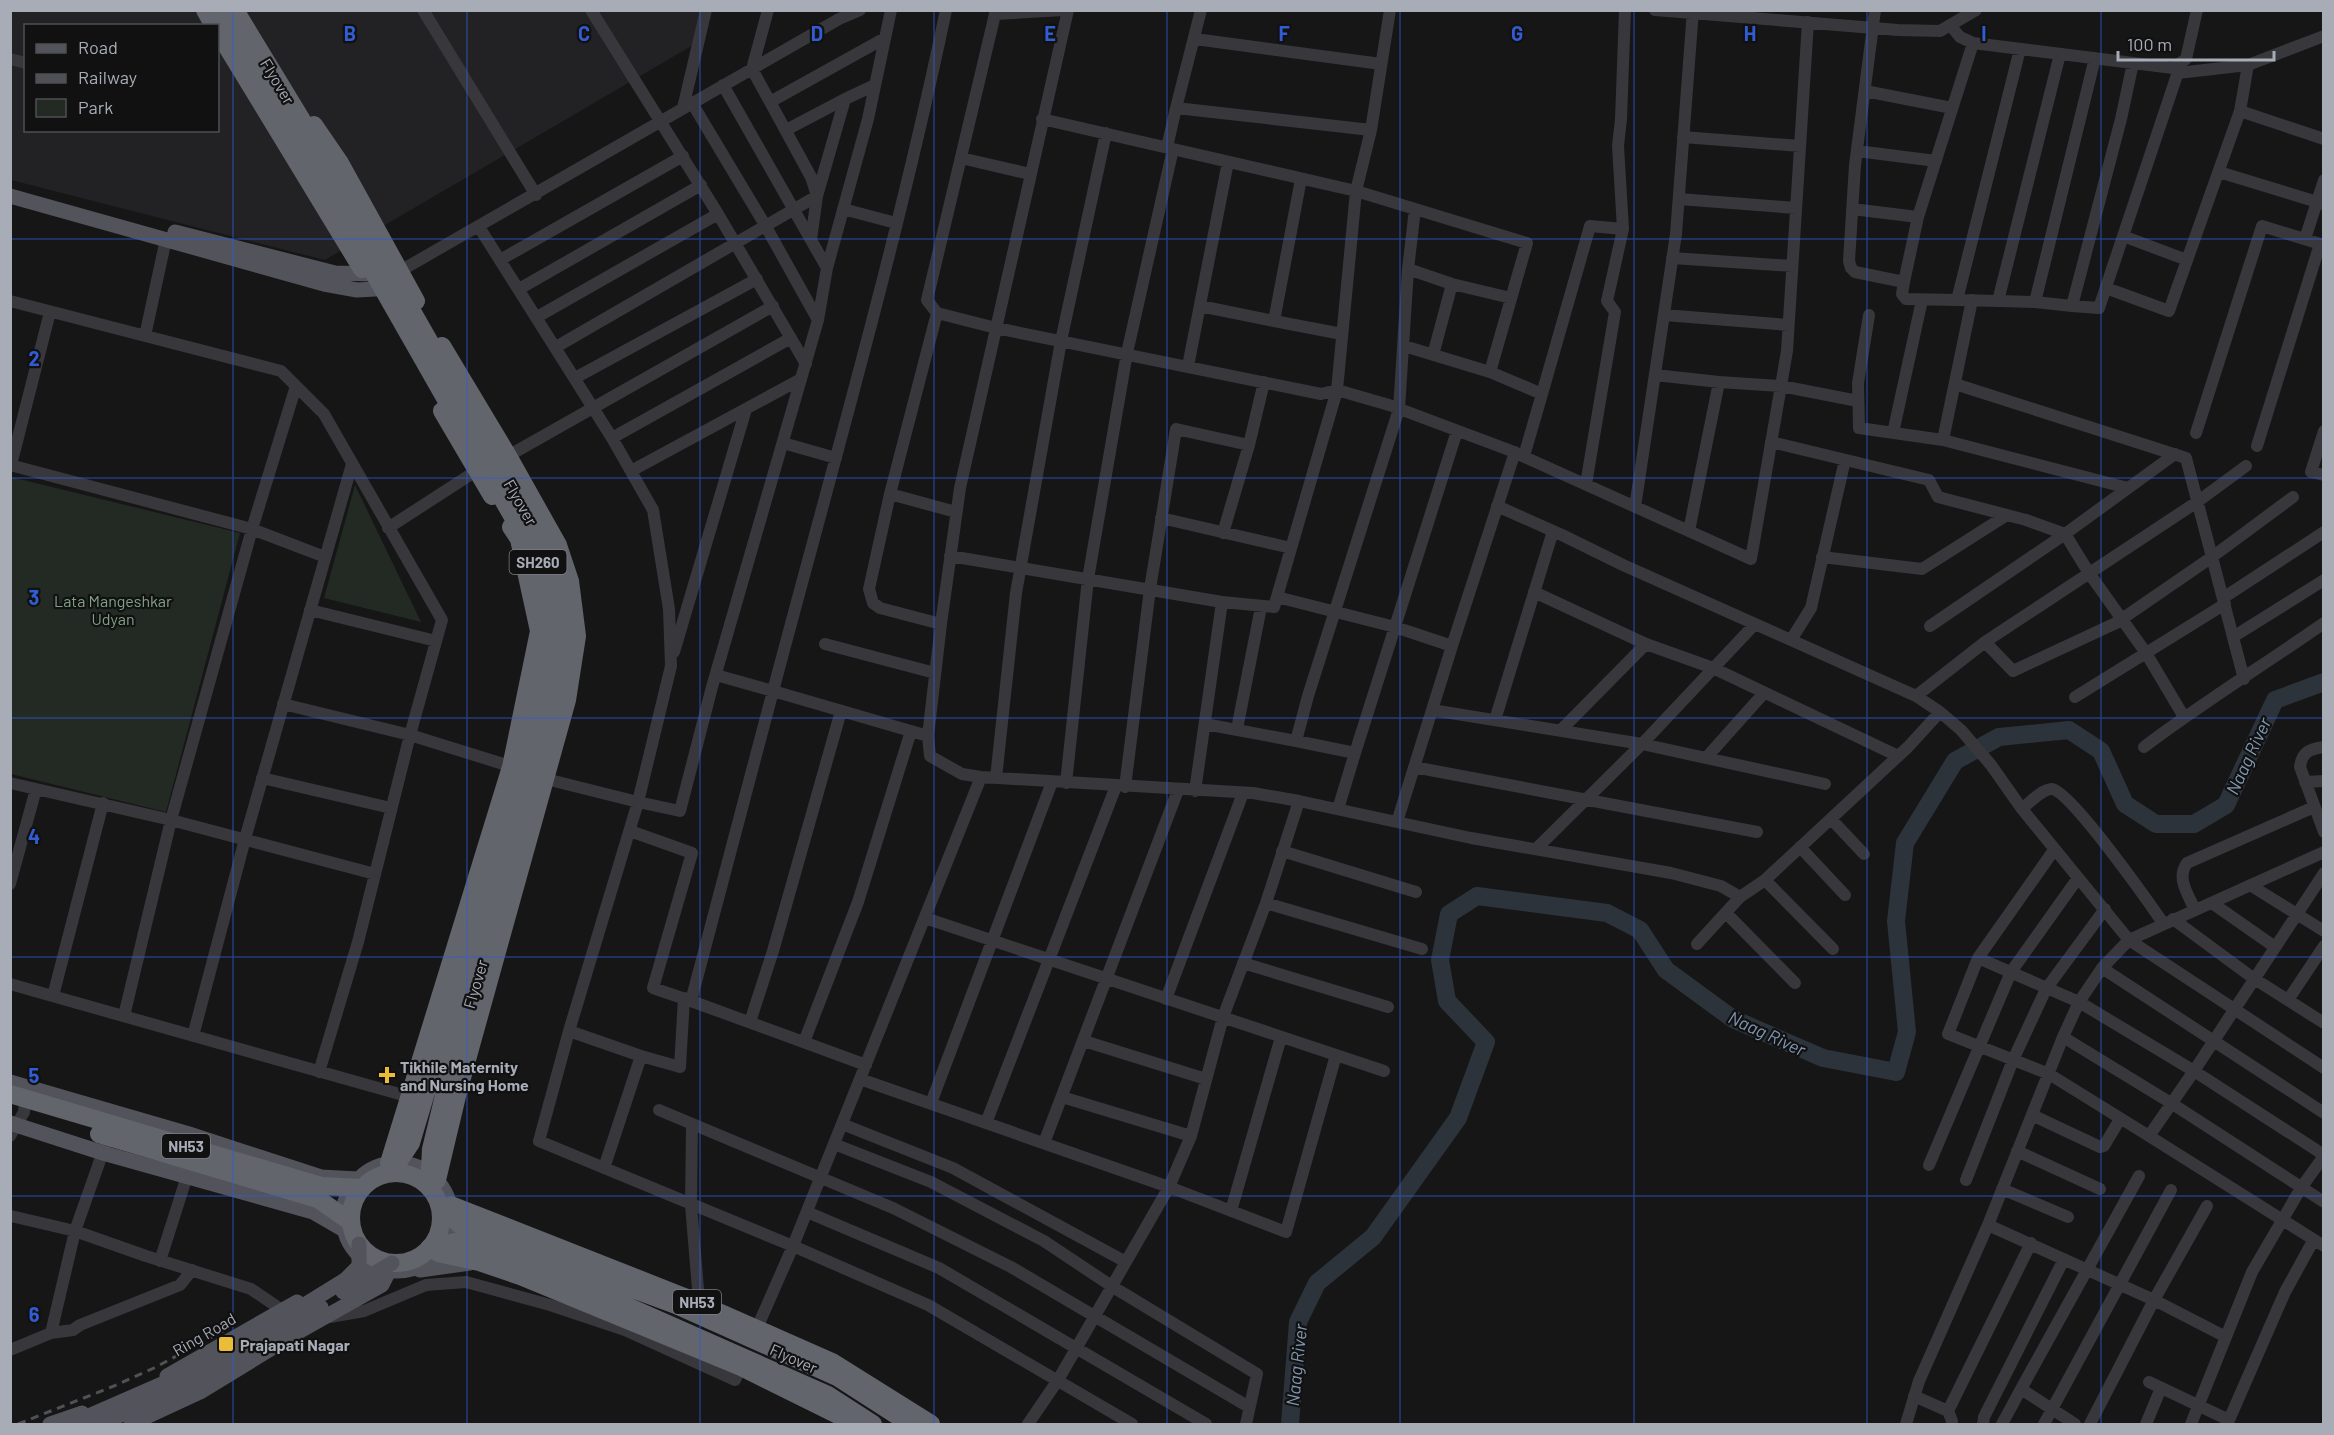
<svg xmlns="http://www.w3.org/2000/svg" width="2334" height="1435" viewBox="0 0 2334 1435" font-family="Barlow,sans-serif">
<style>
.built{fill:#222224;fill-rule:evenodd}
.green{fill:#222a23}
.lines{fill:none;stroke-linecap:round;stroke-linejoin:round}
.river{stroke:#2c333b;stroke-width:18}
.minor{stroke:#37373c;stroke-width:12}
.major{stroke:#53545b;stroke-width:15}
.highway{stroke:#63656d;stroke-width:18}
.rail{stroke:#505157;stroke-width:3;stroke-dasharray:8 6;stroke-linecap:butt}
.major-bridge{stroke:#53545b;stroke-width:15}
.highway-bridge{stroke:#63656d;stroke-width:18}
.grid{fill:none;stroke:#325cd3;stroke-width:1.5;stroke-opacity:0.55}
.poi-dot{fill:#ebbc3a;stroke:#111112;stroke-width:2}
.labels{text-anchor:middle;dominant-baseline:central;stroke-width:4.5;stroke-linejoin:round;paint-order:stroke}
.shield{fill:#111112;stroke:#7b7e86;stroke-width:1.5}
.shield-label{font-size:15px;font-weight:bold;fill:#a8acb7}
.street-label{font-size:16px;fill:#a8acb7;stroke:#111112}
.park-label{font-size:16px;fill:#80a184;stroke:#111112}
.poi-label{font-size:16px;font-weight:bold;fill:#a8acb7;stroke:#111112;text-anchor:start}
.water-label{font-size:18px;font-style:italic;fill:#8097b1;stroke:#111112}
.grid-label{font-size:20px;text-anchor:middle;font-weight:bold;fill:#325cd3;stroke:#111112;stroke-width:4.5;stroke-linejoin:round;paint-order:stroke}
</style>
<rect width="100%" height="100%" fill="#161617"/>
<path class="built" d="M10,11H708L700,41L325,260L11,180ZM26,26H218V130H26Z"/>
<path class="green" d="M11,477L240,533L166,812L11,774Z
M355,485L421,622L324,598Z"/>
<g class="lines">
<path class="river" d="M1290,1424L1298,1322L1317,1283L1373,1237L1458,1118L1486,1042L1447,1001L1440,960L1449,914L1477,896L1607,913L1640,930L1666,970L1733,1019L1823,1058L1896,1072L1907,1032L1896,921L1905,843L1955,761L1999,737L2069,730L2101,751L2125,804L2156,824H2194L2226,805L2275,700L2324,682"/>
<path class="minor" d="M423,10L536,195
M591,10L718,214L806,364
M768,10L752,69L811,177L817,196L811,240L827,268
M891,10L868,119L827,268L818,320L712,687L680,811L638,802L569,1031L539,1141L793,1246L981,777
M996,10L927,300L937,313L996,328L1321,394L1337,390L1389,405L1509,450L1751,559L1787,351L1808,22
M1201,10L1176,108L1371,130L1390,10
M1655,10L1898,30L1940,31L1976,10
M1875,10L1855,165L1849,261L1851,268L1855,272L1904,282L1918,217L1973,43L2173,68L2186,59L2197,10
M996,14L1064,10
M1950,25L1960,37L1973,43
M1195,39L1381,64
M10,59L26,63
M2178,73L2248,65L2324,36
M723,85L811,240
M1865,91L1952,108
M770,102L885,38
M692,103L765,225L818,320
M683,108L706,10
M2240,111L2324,139
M1042,119L1356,191L1527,243L1490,372L1542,394L1590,226L1623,229L1607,301L1615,312L1586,484
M786,130L845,99
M1683,137L1800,146
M1167,147L1176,108
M1857,151L1936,161
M961,158L1030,174
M2219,172L2324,204
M1679,199L1796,208
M843,209L896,223
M1852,209L1918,217
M479,227L612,438L653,510L669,609L671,666L638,802L538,777
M1623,229L1618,146L1621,119L1625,10
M2123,236L2187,260
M2305,239L2324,180
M1672,258L1792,266
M500,260L683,156
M1408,269L1452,284L1511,298
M400,271L839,19L860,10
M1904,282L1902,294L1906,299L1957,300L2020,49
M2106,288L2169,311L2240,111L2248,65
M519,289L701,185
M1957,300L1998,301L2060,54
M10,301L281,371L324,414L442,620L410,735L358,942L319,1072
M1998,301L2035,302L2095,58
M2035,302L2072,306L2121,119L2133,63
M1200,306L1274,321L1301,179
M2072,306L2099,308L2181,63
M937,313L890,494L869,589L873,603L880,608L941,624
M1664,315L1788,325
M1869,315L1858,383L1859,428L1943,440L2128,488
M537,317L718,214
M1274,321L1342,334
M145,336L166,239
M1404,346L1490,372
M556,347L817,196L845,99L875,85
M1433,355L1452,284
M1188,366L1228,162
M1655,375L1719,382L1781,386L1858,401
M575,378L757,279
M1955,384L2186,458L2244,679
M2324,431L2311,472L2324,475
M1893,433L1922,300
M2196,433L2262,226L2324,245
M612,438L791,338
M1943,440L1972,300
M1771,442L1929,480L1938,497L2026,520L2065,534L2089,573L2146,653L2184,717
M783,443L836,458
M2257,446L2320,244
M508,456L773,306
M1524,456L1542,394
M10,465L252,529L325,557
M11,465L50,312
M631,471L801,379
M890,494L956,512
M1497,506L1562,535L1623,565L1916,696
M1635,507L1676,234L1693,10
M1161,518L1291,548
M388,528L476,471
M1689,531L1719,382
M1223,533L1249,445
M950,556L1222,602L1195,791
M1822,557L1922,569L2007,515
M1534,592L1646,644L1713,668L1898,756
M1277,597L1395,627L1452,646L1515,452
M2223,598L2324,532
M1222,602L1274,607L1337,390L1356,191L1371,130
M310,610L436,641
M1930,626L2065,534L2175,454
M2233,637L2324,580
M1791,640L1811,608L1845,460
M1985,642L2013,671L2116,623L2212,557L2293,497
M825,644L935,673
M674,652L746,409
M716,675L773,691C833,465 898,240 946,10
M2075,697L2225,604
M283,704L410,735L516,768
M1432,710L1642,744L1825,784
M1940,712L1961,730L1991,765L2022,809L2129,940L2324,852
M1495,720L1553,531
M1205,724L1296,741L1308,696L1399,409L1408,269L1415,209
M1237,729L1261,607
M1561,730L1646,644
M928,736L930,756L962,774L981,777L1253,793L1299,801L1471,838L1671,873L1721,886L1740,897L1765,880L1908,747L1940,712L1916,696L1985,642L2197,502L2246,466
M1296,741L1355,753L1457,431
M2144,747C2202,703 2264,665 2324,623
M2324,747C2309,749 2302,752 2300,767L2324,832
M1706,758L1764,693
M1414,767L1757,832
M262,778L391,808
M996,778L1016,593L1061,341L1106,133
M2305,782L2324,781
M10,783L171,820L252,529L296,386
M1066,783L1088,579L1127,353L1173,149
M1125,787L1150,589L1176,429L1249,445L1264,382
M1338,809L1355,753
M2022,809C2029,803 2042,789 2052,789C2069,789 2150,904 2163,923
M1831,819L1864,854
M1397,822L1452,646
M630,831L692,853L653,988L691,1001
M1800,847L1845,895
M1536,849L1642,744L1755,624
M1282,851L1416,892
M2324,873L2194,1071L2149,1136L2324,1246
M1765,880L1833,949
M10,884L36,789
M2250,885L2324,931
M1266,903L1422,949
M2212,903L2275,947
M2195,910C2188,894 2176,878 2187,863L2314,807
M1726,913L1795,983
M925,918L1384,1071
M2173,919L2253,978L2324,1023
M1697,944L1740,897
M1978,958L2054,850
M1243,963L1388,1007
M2102,968L2129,940L2324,1068
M10,984L410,1097
M53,996L103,803
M1166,999L1243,793
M2288,1000L2324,946
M124,1016L171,820L375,874
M750,1022L773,951L841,711
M569,1031L641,1056L604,1168
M193,1036L245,839L352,464
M2063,1037L2171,1103L2324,1202
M1084,1041L1206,1079
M804,1042L858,902L911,731
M641,1056L680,1067L684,998
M866,1065L691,1001L773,691L928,736L941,624L960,488L1068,10
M860,1079L1169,1187L1191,1136L1223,1017L1266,903L1299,801
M1062,1097L1191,1136
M931,1103L1052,782
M659,1110L893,1208L1011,1267L1249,1407
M2032,1115L2100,1147L2104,1146L2120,1119
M986,1123L1116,786
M692,1124L691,1205L699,1301L706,1304
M842,1124L953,1168L1126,1262
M10,1136L24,1112L26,1093
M2149,1136L2049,1074L1948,1034L1978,958L2079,1002L2194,1071L2324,1155
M1044,1143L1178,790
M834,1144L931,1182L1044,1241L1113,1287L1257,1374L1246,1424
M2017,1151L2100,1189
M1929,1165L2011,972L2078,878
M1966,1180L2013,1060L2046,989L2105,909
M2002,1189L2068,1217
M1231,1211L1281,1037
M807,1212L939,1268L1206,1424
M11,1216L75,1231L146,1256L251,1289L282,1310
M1988,1225L2154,1300L2226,1337
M160,1261L187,1176
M330,1317L364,1311L426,1285L466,1282L550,1305L625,1330L735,1380L743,1362
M751,1325L757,1328L793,1246L928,1305L1132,1424
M51,1333L73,1330L80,1325L180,1285L192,1270
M10,1350L51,1333L75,1231L105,1146
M2149,1382L2229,1420L2227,1424
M1914,1396L1948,1411L1952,1421V1424
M1948,1411L2031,1243
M2229,1420L2285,1292L2313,1241
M1028,1424L1058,1380L1169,1187L1286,1232L1336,1055
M1906,1424L1919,1381L1988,1225L2063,1037L2079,1002L2102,968L2324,1113
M1983,1424L1984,1417L2064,1259
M2002,1424L2021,1389
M2044,1424L2171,1190
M2075,1424L2021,1389L2139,1176
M2090,1424L2154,1300L2207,1206
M2146,1424L2161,1388
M2191,1424L2252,1272L2301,1188L2324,1156"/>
<path class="major" d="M10,196L324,284L357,290L393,288
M175,232L335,273L374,274
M10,1082L189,1134L321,1177L357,1179
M10,1123L103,1153L313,1212L344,1230
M343 1217a54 54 0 1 1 108 0a54 54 0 1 1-108 0Z
M420,1270L470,1263
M167,1376L297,1302
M50,1424L82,1413
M131,1424L200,1392L300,1331L382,1285L389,1271"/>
<path class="highway" d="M205,10L214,26
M218,32L362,269
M314,125L340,163L416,301
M442,411L492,496
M389,1163L511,767L539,631L519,539L511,527
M351 1218a45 45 0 1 1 90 0a45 45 0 1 1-90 0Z
M437,1180L458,1092L567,700L577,636L570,581L558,545L508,456L442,346
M451,1205L682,1296L832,1362L931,1424
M438,1253L479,1262L520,1276L741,1367L856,1424"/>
<path class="rail" d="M18,1424L114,1386L154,1368L223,1331"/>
<path class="major-bridge" d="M343,1292L392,1263
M70,1424L212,1362L345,1280L359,1266V1244
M99,1424L220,1373L321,1307"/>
<path class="highway-bridge" d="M219,10L334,203L539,563L552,634L510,811L411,1143L391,1173
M235,10L323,155L550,553L567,634L530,792L455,1050L431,1149L429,1187
M10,1094L321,1186L362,1188
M99,1134L318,1199L351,1222
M440,1207L460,1225L676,1305L837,1377L910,1424
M429,1248L455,1242L545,1274L627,1306L828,1395L873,1424"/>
</g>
<path class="grid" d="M233,10V1424M467,10V1424M700,10V1424M934,10V1424M1167,10V1424M1400,10V1424M1634,10V1424M1867,10V1424M2101,10V1424M10,239H2324M10,478H2324M10,718H2324M10,957H2324M10,1196H2324"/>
<g class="poi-dot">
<path d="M384 1066h6v6h6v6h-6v6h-6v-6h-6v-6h6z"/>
<rect x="218" y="1336" width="16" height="16" rx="3"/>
</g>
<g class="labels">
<g class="shield">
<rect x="509.5" y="550" width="57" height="24" rx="4.5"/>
<rect x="162" y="1134" width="48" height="24" rx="4.5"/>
<rect x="673" y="1290" width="48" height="24" rx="4.5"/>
</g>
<g class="shield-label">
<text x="538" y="562">SH260</text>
<text x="186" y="1146">NH53</text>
<text x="697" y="1302">NH53</text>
</g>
<g class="street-label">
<text transform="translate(278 81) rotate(59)">Flyover</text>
<text transform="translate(521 502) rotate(60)">Flyover</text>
<text transform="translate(475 984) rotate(-74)">Flyover</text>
<text transform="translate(204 1334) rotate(-30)">Ring Road</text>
<text transform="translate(794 1358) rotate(24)">Flyover</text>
</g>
<g class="park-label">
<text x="113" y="600">Lata Mangeshkar<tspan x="113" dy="18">Udyan</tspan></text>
</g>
<g class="poi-label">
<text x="400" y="1066">Tikhile Maternity<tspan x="400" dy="18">and Nursing Home</tspan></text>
<text x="240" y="1344">Prajapati Nagar</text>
</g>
<g class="water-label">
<text transform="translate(2248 756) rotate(-65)">Naag River</text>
<text transform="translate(1767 1033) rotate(25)">Naag River</text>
<text transform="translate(1296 1365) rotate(-84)">Naag River</text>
</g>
</g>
<g class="grid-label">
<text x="350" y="41">B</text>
<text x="584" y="41">C</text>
<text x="817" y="41">D</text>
<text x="1050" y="41">E</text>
<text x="1284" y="41">F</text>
<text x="1517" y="41">G</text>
<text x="1750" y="41">H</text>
<text x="1984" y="41">I</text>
<text x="34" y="366">2</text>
<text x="34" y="605">3</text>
<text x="34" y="844">4</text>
<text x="34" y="1083">5</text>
<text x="34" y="1322">6</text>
</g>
<rect width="2334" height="1435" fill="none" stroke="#a8acb7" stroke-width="24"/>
<rect x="24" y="24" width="195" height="108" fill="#111112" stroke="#4d4f54" stroke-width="1.5"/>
<rect x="36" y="44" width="30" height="9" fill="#53545b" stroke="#4d4f54" stroke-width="1.5"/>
<text x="78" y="54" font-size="18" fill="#a8acb7">Road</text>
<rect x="36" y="74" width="30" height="9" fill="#505157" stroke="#4d4f54" stroke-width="1.5"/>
<text x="78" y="84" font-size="18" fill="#a8acb7">Railway</text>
<rect x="36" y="99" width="30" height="18" fill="#222a23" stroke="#4d4f54" stroke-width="1.5"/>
<text x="78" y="114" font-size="18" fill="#a8acb7">Park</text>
<path d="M2118 51v9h156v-9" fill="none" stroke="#a8acb7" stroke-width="3"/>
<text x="2127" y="51" font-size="18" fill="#a8acb7" stroke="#111112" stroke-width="4.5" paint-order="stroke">100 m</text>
</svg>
